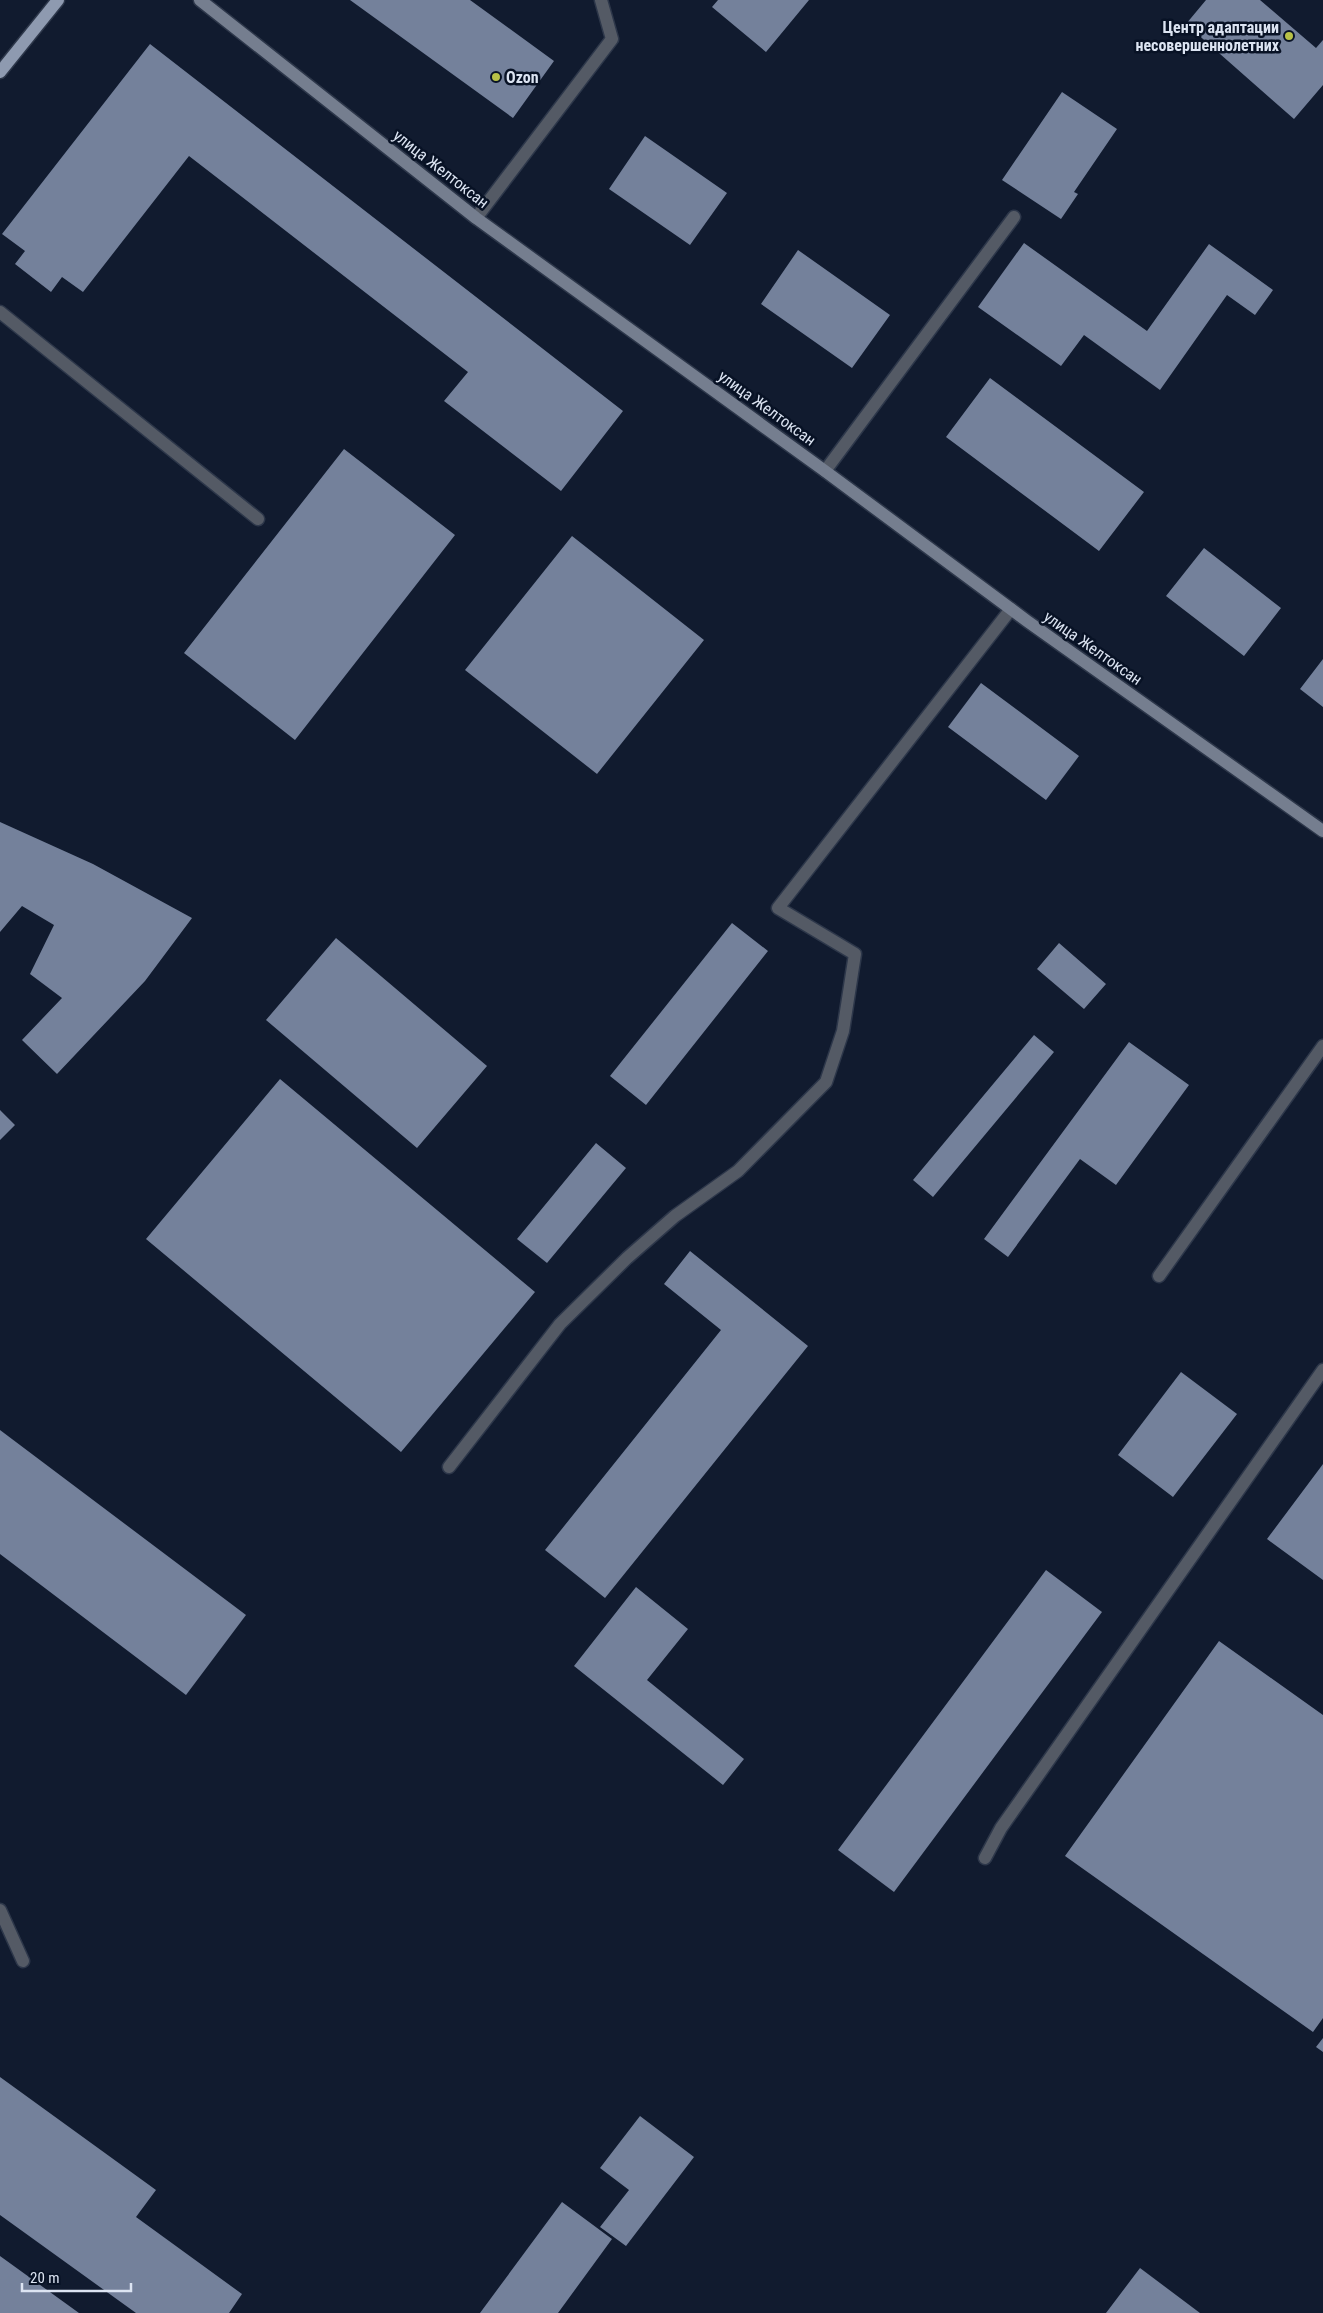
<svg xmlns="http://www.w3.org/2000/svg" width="1323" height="2313" viewBox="0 0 1323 2313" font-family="'Roboto Condensed',sans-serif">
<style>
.building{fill:#74819b}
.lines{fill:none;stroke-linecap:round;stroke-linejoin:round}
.lane-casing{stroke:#2d374a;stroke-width:15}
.secondary-casing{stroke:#2d374a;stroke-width:15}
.primary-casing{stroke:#2d374a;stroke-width:15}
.lane{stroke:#545a65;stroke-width:12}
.secondary{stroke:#757e8f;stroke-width:12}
.primary{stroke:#8e9ab0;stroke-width:12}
.poi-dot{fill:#b8c147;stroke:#081225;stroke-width:2}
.labels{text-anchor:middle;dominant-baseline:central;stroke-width:5;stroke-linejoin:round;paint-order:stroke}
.poi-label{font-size:16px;font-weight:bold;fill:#dce4f2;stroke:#081225;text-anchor:end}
.street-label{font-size:16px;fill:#dce4f2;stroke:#081225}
</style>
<rect width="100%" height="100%" fill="#111b2f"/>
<path class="building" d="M350,0H470L554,61L513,118Z
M718,0H809L766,52L712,7Z
M1206,0H1260L1316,48L1323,40V85L1294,119L1186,24Z
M150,44L623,411L561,491L444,401L468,372L189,156L83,292L62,277L51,292L15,264L25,251L2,234Z
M1062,92L1117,129L1074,192L1078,194L1061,219L1002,180Z
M645,136L727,193L690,245L609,189Z
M1024,243L1147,331L1209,244L1273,290L1255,315L1227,295L1160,390L1084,335L1061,366L978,307Z
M798,250L890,315L852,368L761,304Z
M990,378L1144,492L1099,551L946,437Z
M344,449L455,535L295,740L184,653Z
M572,536L704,640L597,774L465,670Z
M1204,548L1281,608L1244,656L1166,596Z
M1323,659V707L1300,689Z
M981,683L1079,756L1046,800L948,727Z
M0,822L93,864L192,918L145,981L57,1074L22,1040L62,998L30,974L54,925L22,906L0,932Z
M732,923L768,951L646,1105L610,1076Z
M336,938L487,1066L417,1148L266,1020Z
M1059,943L1106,984L1084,1009L1037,969Z
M1034,1035L1054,1052L933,1197L913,1180Z
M1129,1042L1189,1085L1116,1185L1080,1159L1008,1257L984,1239Z
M280,1079L535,1292L401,1452L146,1239Z
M0,1110L15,1125L0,1140Z
M596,1143L626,1168L547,1263L517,1239Z
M690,1251L808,1346L605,1598L545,1550L721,1330L664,1284Z
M1181,1372L1237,1414L1173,1497L1118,1455Z
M0,1430L246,1615L186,1695L0,1554Z
M1323,1464V1580L1267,1539Z
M1046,1570L1102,1612L894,1892L838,1850Z
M636,1587L688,1629L647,1680L744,1759L723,1785L574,1666Z
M1219,1641L1323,1715V2018L1313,2032L1065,1856Z
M1323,2038V2052L1316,2047Z
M0,2077L156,2190L136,2217L242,2294L229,2313H136L0,2215Z
M640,2116L694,2157L626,2246L600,2227L629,2190L600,2168Z
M562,2202L612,2239L558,2313H480Z
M0,2256L79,2313H0Z
M1140,2268L1200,2313H1106Z"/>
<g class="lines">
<defs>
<path id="lane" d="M476,218L612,39L601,0
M0,312L258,519
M825,471L1014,217
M1159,1276L1323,1046
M449,1467L560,1324L627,1258L675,1216L738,1171L826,1082L843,1031L855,954L778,908L1011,609
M985,1858L1001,1828L1323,1370
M0,1910L23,1961"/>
<path id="secondary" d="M200,0L476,218L825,471L1027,621L1323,831"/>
<path id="primary" d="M0,72L58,0"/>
</defs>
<use href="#lane" class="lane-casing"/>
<use href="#secondary" class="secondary-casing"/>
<use href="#primary" class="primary-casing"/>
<use href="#lane" class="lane"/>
<use href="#secondary" class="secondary"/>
<use href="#primary" class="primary"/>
</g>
<g class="poi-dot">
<circle cx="1289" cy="36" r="5"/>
<circle cx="496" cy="77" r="5"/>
</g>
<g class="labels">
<g class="poi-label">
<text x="1279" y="27">Центр адаптации<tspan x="1279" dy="18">несовершеннолетних</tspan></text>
<text x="506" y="77" text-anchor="start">Ozon</text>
</g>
<g class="street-label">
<text transform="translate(441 169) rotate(38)">улица Желтоксан</text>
<text transform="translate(767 408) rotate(36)">улица Желтоксан</text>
<text transform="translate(1093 648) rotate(35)">улица Желтоксан</text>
</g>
</g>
<path d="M22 2283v8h109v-8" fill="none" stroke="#dce4f2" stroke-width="2.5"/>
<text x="30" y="2283" font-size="15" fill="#dce4f2" stroke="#081225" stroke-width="4" paint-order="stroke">20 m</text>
</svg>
